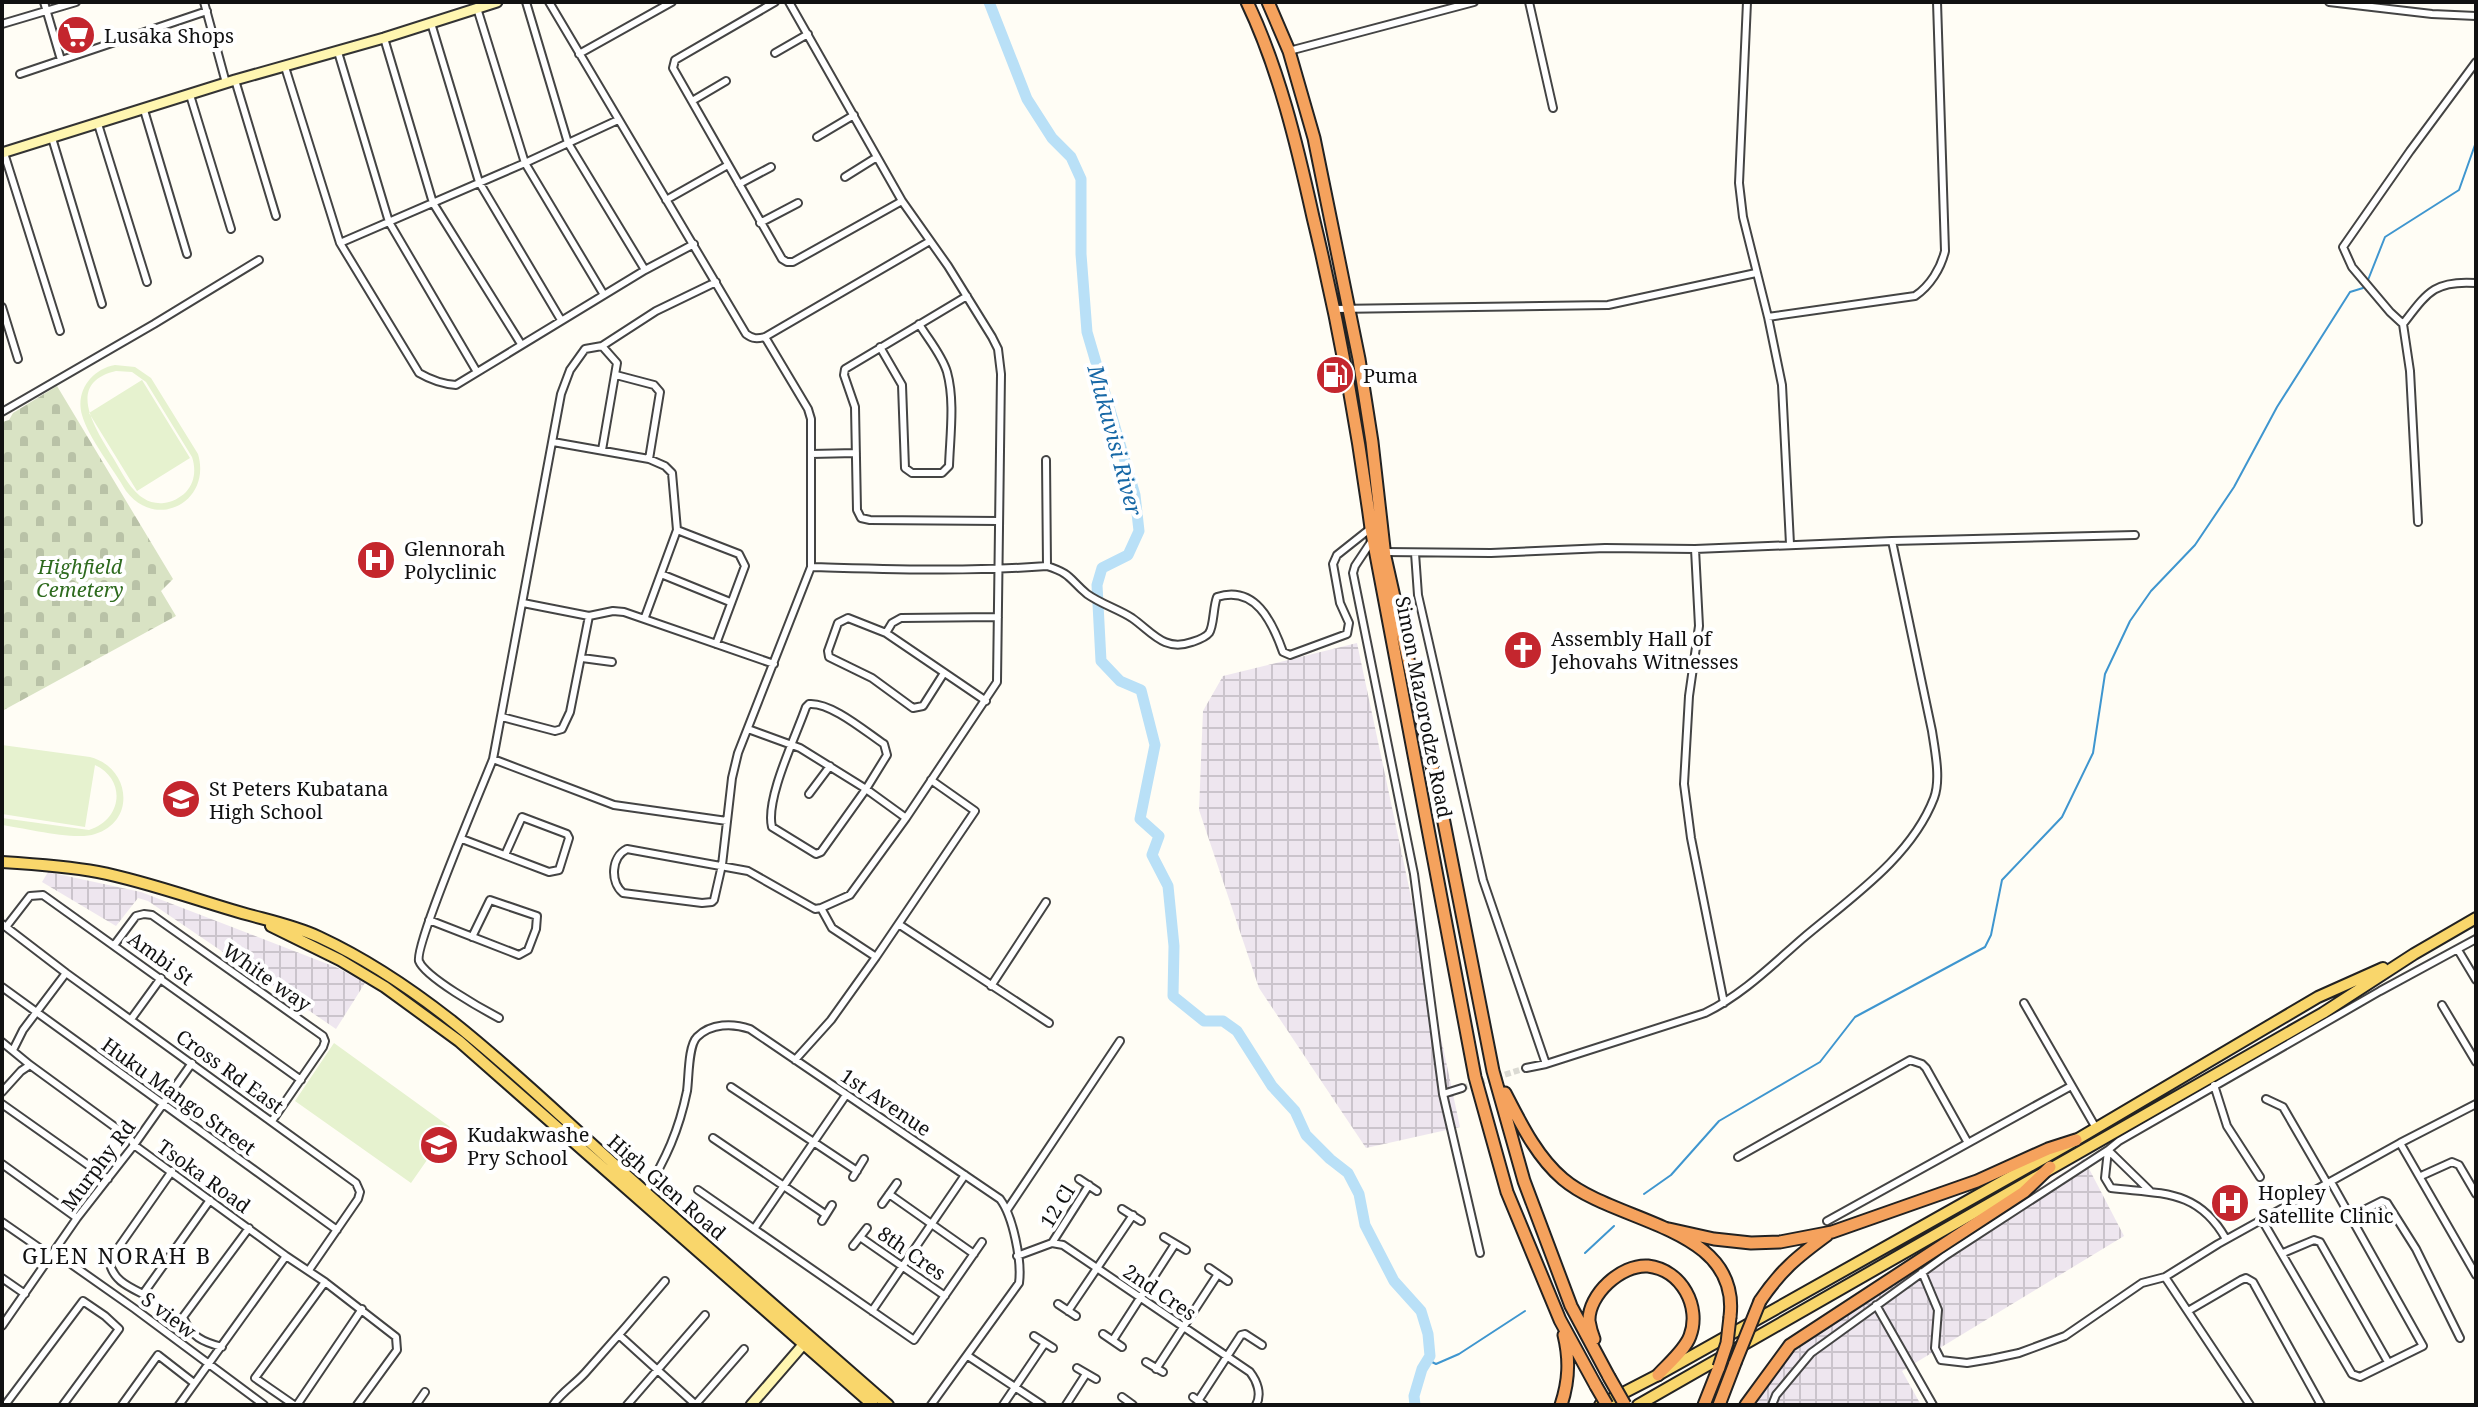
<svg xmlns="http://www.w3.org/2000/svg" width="2478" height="1407" viewBox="0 0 2478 1407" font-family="'Noto Serif',serif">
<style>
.industrial{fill:url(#industrial-grid)}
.cemetery{fill:url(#cemetery-stones)}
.pitch{fill:#e6f2cf;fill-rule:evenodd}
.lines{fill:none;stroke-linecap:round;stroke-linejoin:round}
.stream{stroke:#3f96cf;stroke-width:2}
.river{stroke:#b9e0f7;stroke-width:11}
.street-tunnel{stroke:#dbdad3;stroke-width:6;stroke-dasharray:6 3;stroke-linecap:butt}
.street-casing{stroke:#444;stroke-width:10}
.secondary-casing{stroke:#333;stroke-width:13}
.primary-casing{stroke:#222;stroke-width:14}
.highway-casing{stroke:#222;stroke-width:15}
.street{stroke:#fff;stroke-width:6}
.secondary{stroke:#fff6b0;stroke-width:9}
.primary{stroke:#f9d66b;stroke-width:10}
.highway{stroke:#f5a25d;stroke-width:11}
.highway-bridge-casing{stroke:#222;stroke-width:15;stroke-linecap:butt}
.highway-bridge{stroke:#f5a25d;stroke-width:11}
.labels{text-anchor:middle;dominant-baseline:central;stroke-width:8;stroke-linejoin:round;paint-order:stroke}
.poi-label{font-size:20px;fill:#111;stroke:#fff;text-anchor:start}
.park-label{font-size:20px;font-style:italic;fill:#2f6b1f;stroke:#fff}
.street-label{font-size:20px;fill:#111;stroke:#fff}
.water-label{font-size:22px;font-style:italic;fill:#1768a6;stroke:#fff}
.neighbourhood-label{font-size:22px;letter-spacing:2px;fill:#111;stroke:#fff}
</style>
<defs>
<pattern id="industrial-grid" width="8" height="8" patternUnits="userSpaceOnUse" patternTransform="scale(2)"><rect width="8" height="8" fill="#eee6ef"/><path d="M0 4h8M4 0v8" fill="none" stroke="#cbc4cc"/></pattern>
<pattern id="cemetery-stones" width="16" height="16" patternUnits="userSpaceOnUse" patternTransform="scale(2)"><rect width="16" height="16" fill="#d9e3c4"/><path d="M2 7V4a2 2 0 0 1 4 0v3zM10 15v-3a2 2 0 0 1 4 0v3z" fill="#b9c2a7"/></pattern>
</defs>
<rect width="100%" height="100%" fill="#fffdf5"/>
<path class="industrial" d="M1357,643L1460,1127L1366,1148L1259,988L1199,810L1203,711L1223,676Z
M48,872L141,892L338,968L365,983L336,1029L148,901L138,898L116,926L42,882Z
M2084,1159L2124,1236L1902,1371L1921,1405H1757L1755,1402L1796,1344L1886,1289Z"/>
<path class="cemetery" d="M57,386L173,579L161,591L176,616L2,711V422L9,420L13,413Z"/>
<path class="pitch" d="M115,365L135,367L151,378L198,454C212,502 156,531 126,491C114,470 88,437 82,415C75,391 92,369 115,365ZM116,371L132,372L146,382L192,457C196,469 195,482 186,492C180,498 172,502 164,503C136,506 124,475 112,456C96,429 64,383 116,371Z
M142,380L190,458L137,491L89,413Z
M2,745L90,757C130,767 137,821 95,834C76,841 24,828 2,825V818L89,830C122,820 127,780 95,765L85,827L2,814L4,752L2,751Z
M334,1043L450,1127L411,1183L295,1101Z"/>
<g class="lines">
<path class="stream" d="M2368,280L2385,237L2459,190L2476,142
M1644,1194L1671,1175L1719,1121L1820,1062L1855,1017L1985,947L1991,935L2002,880L2062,817L2093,753L2105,674L2130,621L2151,591L2195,545L2234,487L2277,407L2350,292L2363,288
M1585,1253L1614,1226
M1428,1360L1436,1364L1459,1354L1525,1311"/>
<path class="river" d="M989,2L1027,99L1052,138L1071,157L1081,179V254L1087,332L1135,495L1139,531L1128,555L1102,568L1097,585L1101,661L1120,681L1141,690L1155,745L1140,819L1159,836L1152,855L1168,886L1174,946L1173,996L1204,1021H1223L1237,1031L1272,1086L1295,1111L1306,1135L1330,1159L1348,1173L1359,1194L1365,1225L1394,1281L1421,1311L1428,1334L1430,1356L1422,1369L1414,1396L1415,1405"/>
<path class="street-tunnel" d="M1462,1088L1526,1068"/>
<defs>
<path id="street" d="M44,2L61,60
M204,2L226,83
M526,2L568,143L645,270
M549,2L746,334C753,339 757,339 765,337L930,241
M775,2L675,60L673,68L782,259L787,262H793L902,201
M1529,2L1553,108
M1747,2L1739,183L1743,217L1768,317L1782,385L1790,544
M2329,2L2432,14L2476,16
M477,8L525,163L604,295
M431,23L479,182L561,320
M2,24L76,2
M384,38L433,203L521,344
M1289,51L1474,2
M338,52L389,222L477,372
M775,53L808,34
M579,54L672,2
M285,67L340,243L419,373C431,380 442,384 456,385L645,270L694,244
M20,74L207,11
M235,80L276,216
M190,95L231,229
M692,101L726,81
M144,110L187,254
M98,124L147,282
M817,137L854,115
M52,138L102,304
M4,153L60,331
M845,177L877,157
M739,184L771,167
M666,200L728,165
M760,223L798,203
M340,243L525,163L618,120
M967,296L845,369L844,375L855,407L857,510L861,518L870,520L999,521
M2,307L18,359
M1335,309L1608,305L1756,273
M1768,317L1915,296C1930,286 1941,268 1945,251L1937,2
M2403,324C2427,293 2434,280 2476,283
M765,337L808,409L811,419V567L738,753L732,778L722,865L714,900L712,902L702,903L623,893C610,882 611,857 627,849L748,871L815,909L821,908L850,895L906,818L997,682L1001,374L998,349L992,337L948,266L902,201L789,2
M602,346L617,363L602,450
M880,347L902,385L905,468L912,473H942L949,466C950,436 955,401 947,372C942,355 928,339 919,324
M616,375L654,385L660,392L649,459
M2,412L154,324L259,260
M553,442L649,459L665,466L672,473L677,530L645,617
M811,454L856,453
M2418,522L2410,371L2403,324L2390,312L2352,267L2343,247L2410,151L2476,62
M677,530L739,554L745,566L716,644
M1892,541L2135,535
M1371,542L1355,566L1353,573L1414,874L1443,1094L1480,1253
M1695,549L1699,626L1689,696L1684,784L1691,838L1724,1003
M1384,552L1491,553L1605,548L1695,549L1892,541L1932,731C1935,751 1941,779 1934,798C1911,858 1849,899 1802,939C1771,966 1742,995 1705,1013L1546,1064L1526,1068
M1415,553L1418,595L1483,880L1546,1064
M1047,566C1072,574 1069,579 1087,594C1101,604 1118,609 1132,618C1152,632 1164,652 1192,642C1198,640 1205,638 1209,633C1214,626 1213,607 1217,597C1255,585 1272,621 1283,652L1290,655L1347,634L1349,623L1340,603L1333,564L1337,555L1371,528
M811,567C890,569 968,572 1047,566L1046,460
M661,574L730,602
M523,603L589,616L613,611L624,612L774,664
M886,633L892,623L901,618L998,617
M582,658L612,662
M944,673L923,706L913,708L872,678L829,657L828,651L838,623L848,618L886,633L986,701
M809,704C831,702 866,732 884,744L887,755L866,789L821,852L816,854L772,827C765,799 796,736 806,707Z
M502,717L555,731L562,729L570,712L589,616
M748,729L800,748L866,789L906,818
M493,759L561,394L570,370L585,349L602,346L656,311L716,282
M809,794L830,766
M462,839L549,872L559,870L569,838L567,834L522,817L505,855
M821,908L832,928L876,957L975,811L931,780
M429,920L519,955L528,950L536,929L537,916L490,900L472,937
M2,924L66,973L356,1183L360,1192L358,1199L309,1270
M900,925L1049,1023
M6,927L30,896L43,895L301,1080
M115,944L136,916L144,914L152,915L323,1036L325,1041L323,1047L272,1121
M2458,950L2476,980
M991,986L1046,902
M2,987L337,1230
M2024,1003L2096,1128
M2442,1005L2476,1062
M132,1018L161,978
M499,1018C482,1009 425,977 419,961C414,946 483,785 493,759L614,805L727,821
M2,1042L30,1065L130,1138L134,1145L286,1256L325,1282L396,1337L397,1350L357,1405
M13,1050L23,1030L66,973
M795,1060L831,1020L876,957
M2214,1085L2227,1126L2260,1177
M731,1087L857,1171
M2,1092L21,1071L30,1065
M1443,1094L1462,1088
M2266,1099L2283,1107L2327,1183
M2,1104L108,1179
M713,1138L825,1214
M2400,1143L2476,1275
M1738,1157L1910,1060L1922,1064L1926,1068L1968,1143
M2,1164L77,1218
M172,1171L109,1261C113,1280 127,1286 143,1294L210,1200
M2421,1176L2452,1162L2459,1165L2476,1194
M853,1177L864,1159
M1079,1179L1097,1191
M698,1190L914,1340L982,1242
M645,1193C666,1159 679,1130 687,1091C689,1077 688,1046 697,1037C711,1023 733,1023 750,1029L1000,1199C1013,1216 1022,1261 1019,1283L931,1405
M889,1194L974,1254
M882,1204L897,1183
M1122,1209L1141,1221
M1007,1210L1120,1041
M2352,1216L2382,1201L2387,1203L2416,1249L2460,1338
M2262,1220L2352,1374L2360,1377L2423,1346L2331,1182
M822,1221L832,1205
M1827,1221L2071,1086
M2,1222L51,1256
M754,1229L846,1095
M860,1237L945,1296
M1164,1237L1186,1250
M2226,1239C2198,1189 2162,1194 2111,1188L2105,1178L2108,1150L2119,1141L2380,991L2476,939
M1052,1243L1089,1185
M853,1246L867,1228
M54,1252L135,1309L264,1405
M2283,1253L2314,1240L2320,1242L2388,1362
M1017,1256L1052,1243L1063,1245L1250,1372C1257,1381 1262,1394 1256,1405
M1209,1268L1228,1281
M1922,1272L1938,1310L1935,1348L1941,1360L1967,1363L1991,1359L2019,1353L2065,1336L2142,1283L2165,1277L2218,1244L2400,1143L2476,1104
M2165,1277L2250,1405
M2,1278L25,1294
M1058,1304L1076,1316
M1876,1305L1933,1405
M872,1311L965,1175
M1068,1311L1133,1215
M2188,1311L2241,1280L2246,1278L2253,1282L2321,1405
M2,1326L77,1218L134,1145L192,1063
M1103,1334L1122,1347
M619,1335L696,1405
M1034,1336L1045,1343
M1113,1340L1175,1244
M222,1347C203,1342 191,1337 183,1317L249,1228
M968,1356L1042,1405
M1146,1362L1163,1372
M1077,1368L1096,1379
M1156,1369L1218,1274
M1122,1397L1133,1405
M1193,1397L1204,1405
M1198,1401L1241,1335L1245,1334L1262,1345
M5,1405L83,1301L105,1316L119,1329L63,1405
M122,1405L158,1355L194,1383
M179,1405L286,1256
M294,1405L255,1378L325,1282
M297,1405L362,1309
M416,1405L425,1392
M553,1405C562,1392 574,1385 585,1373C612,1343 639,1312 665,1281
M627,1405L705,1315
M695,1405L744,1349
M1003,1405L1045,1343L1053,1348
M1066,1405L1086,1374
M1772,1405L1776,1395L1811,1353L1945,1256L2108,1150L2150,1191"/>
<path id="secondary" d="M2,153L235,80L384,38L497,2
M751,1405L808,1339"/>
<path id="primary" d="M2,862C34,864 66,866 98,872C144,881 188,897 232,910C261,919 291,924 319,937C433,990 522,1082 615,1165C705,1246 797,1325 888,1405
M271,926L340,960L385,987L459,1041L873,1405
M1600,1405L1658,1375L2076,1140L2318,997L2383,968
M1638,1405L2323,1013L2414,954L2476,918"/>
<path id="highway" d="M1247,2C1279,69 1297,145 1313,217C1338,320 1357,423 1371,528L1475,1077L1507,1192L1560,1320L1596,1386
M1268,2L1289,51L1314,138L1359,359L1372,442L1385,557L1439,797L1493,1071L1524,1181L1571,1306L1609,1377
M1505,1093C1521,1124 1537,1157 1563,1179C1616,1224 1741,1226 1730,1317
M1669,1229L1714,1239L1751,1243L1780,1242L1832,1232L1977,1181L2048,1149L2076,1140
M1760,1301C1781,1270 1797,1257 1827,1235
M1594,1339C1592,1334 1590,1327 1589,1321C1588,1295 1621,1264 1648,1266C1682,1270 1701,1307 1690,1336C1685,1350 1668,1364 1658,1375
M1561,1405C1569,1381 1570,1360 1564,1335
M1704,1405L1719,1367
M1719,1405L1735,1363
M1746,1405L1790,1345L2024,1192L2050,1167"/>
</defs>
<use href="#street" class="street-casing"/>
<use href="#secondary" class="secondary-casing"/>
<use href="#primary" class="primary-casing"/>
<use href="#highway" class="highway-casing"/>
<use href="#street" class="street"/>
<use href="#secondary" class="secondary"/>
<use href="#primary" class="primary"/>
<use href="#highway" class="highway"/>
<defs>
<path id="highway-bridge" d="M1735,1363L1760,1301
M1719,1367L1727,1343L1730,1317
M1609,1377L1625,1405
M1596,1386L1607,1405"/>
</defs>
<use href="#highway-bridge" class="highway-bridge-casing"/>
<use href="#highway-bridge" class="highway-bridge"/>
</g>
<defs>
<symbol id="supermarket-disc" viewBox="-11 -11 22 22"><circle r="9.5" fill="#c4262e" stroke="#fff"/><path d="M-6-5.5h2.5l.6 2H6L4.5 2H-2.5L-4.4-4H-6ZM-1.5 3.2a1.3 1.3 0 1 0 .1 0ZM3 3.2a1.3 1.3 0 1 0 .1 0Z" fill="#fff"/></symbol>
<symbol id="fuel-disc" viewBox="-11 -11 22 22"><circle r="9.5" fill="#c4262e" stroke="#fff"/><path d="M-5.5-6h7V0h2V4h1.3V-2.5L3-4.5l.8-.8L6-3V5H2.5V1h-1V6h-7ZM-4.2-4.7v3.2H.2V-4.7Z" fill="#fff"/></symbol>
<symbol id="hospital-disc" viewBox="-11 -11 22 22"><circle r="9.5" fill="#c4262e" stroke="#fff"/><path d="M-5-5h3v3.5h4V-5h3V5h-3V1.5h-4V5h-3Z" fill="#fff"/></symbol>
<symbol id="church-disc" viewBox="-11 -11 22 22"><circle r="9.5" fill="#c4262e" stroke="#fff"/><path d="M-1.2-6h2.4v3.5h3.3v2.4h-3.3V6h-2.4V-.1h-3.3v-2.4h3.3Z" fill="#fff"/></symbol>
<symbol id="school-disc" viewBox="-11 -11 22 22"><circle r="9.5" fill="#c4262e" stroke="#fff"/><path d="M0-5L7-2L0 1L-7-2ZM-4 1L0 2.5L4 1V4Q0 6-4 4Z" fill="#fff"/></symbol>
</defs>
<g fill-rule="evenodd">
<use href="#supermarket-disc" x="54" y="13" width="44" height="44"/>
<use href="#fuel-disc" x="1313" y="353" width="44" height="44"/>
<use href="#hospital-disc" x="354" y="538" width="44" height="44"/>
<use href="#church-disc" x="1501" y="628" width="44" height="44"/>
<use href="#school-disc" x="159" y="777" width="44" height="44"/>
<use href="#school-disc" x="417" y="1123" width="44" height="44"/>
<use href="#hospital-disc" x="2208" y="1181" width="44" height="44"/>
</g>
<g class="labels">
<g class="poi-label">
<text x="104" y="35">Lusaka Shops</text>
<text x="1363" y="375">Puma</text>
<text x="404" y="548">Glennorah<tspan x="404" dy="23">Polyclinic</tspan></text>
<text x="1551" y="638">Assembly Hall of<tspan x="1551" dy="23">Jehovahs Witnesses</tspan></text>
<text x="209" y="788">St Peters Kubatana<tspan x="209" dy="23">High School</tspan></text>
<text x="467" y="1134">Kudakwashe<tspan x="467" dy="23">Pry School</tspan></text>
<text x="2258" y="1192">Hopley<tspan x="2258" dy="23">Satellite Clinic</tspan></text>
</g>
<g class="park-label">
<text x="80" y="566">Highfield<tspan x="80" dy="23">Cemetery</tspan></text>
</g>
<g class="street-label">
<text transform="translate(1424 707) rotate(79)">Simon Mazorodze Road</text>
<text transform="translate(161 958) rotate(36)">Ambi St</text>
<text transform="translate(267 977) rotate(35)">White way</text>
<text transform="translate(230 1071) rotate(36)">Cross Rd East</text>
<text transform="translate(179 1096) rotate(36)">Huku Mango Street</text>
<text transform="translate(886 1102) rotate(34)">1st Avenue</text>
<text transform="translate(98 1165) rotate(-53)">Murphy Rd</text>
<text transform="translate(204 1176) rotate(36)">Tsoka Road</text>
<text transform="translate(667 1187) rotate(41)">High Glen Road</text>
<text transform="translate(1057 1206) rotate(-58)">12 Cl</text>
<text transform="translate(912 1253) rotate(35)">8th Cres</text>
<text transform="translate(1160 1292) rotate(34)">2nd Cres</text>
<text transform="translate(169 1315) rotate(37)">S view</text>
</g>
<g class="water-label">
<text transform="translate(1116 440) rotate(75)">Mukuvisi River</text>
</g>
<g class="neighbourhood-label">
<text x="117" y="1255">GLEN NORAH B</text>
</g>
</g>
<rect width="2478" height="1407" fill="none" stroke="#111111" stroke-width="8"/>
</svg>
